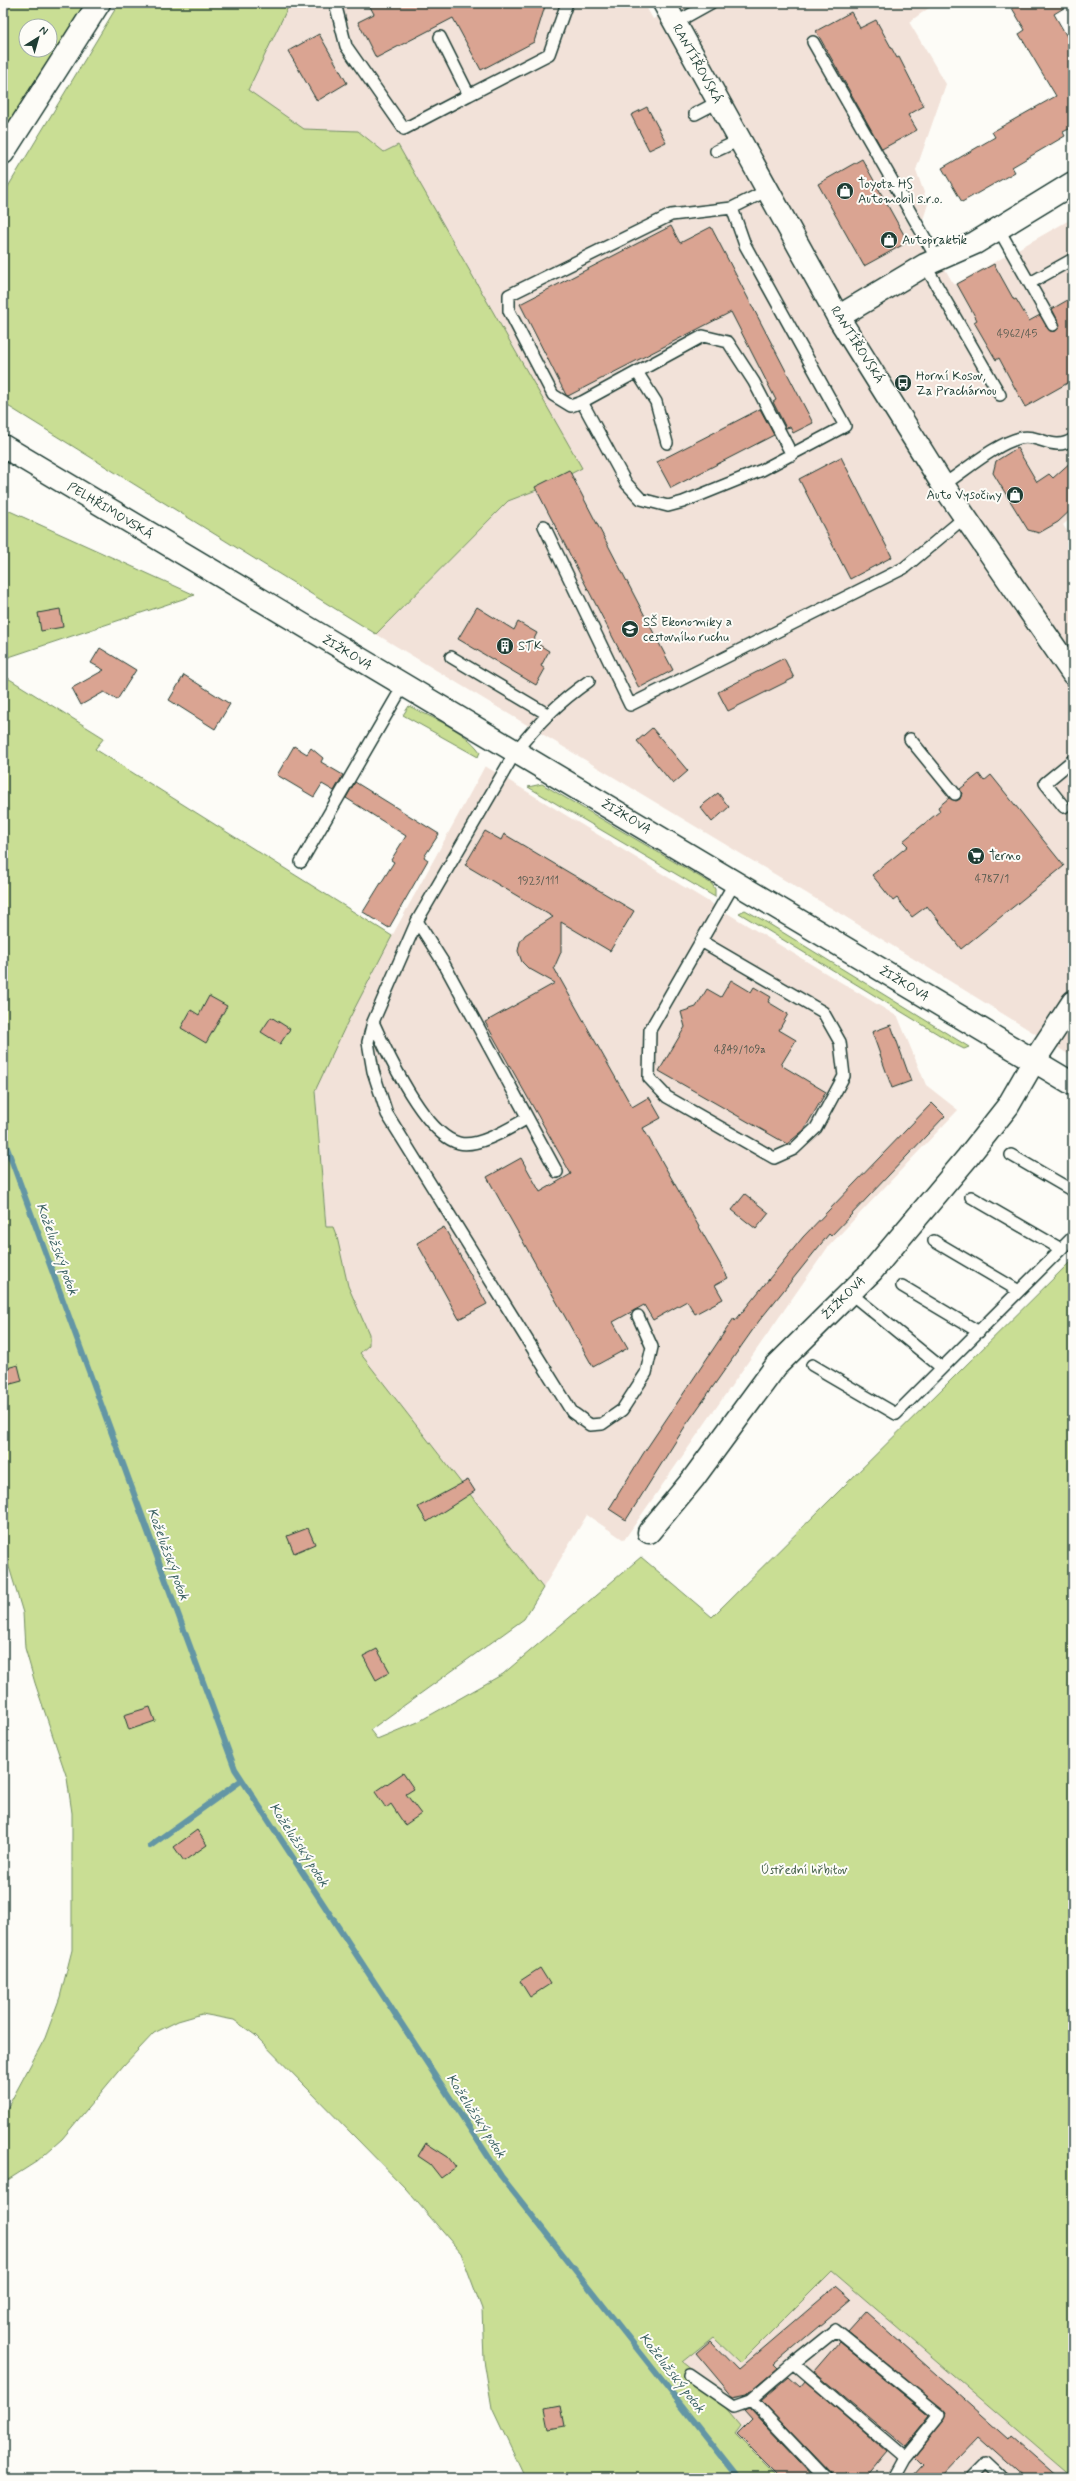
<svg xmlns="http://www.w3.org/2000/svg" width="1076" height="2481" viewBox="0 0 1076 2481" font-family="Mynerve,sans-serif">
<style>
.built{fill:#f2e2d9}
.green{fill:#c9de94;stroke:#748e64;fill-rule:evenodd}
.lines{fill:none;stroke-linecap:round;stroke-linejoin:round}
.stream{stroke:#6396a5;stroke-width:6}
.building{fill:#daa492;stroke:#1f3d34}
.service-casing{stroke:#1f3d34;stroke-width:14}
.minor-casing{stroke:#1f3d34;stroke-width:25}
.tertiary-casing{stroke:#1f3d34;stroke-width:25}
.secondary-casing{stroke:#1f3d34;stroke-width:25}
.primary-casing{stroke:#1f3d34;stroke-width:25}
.service{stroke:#fdfcf7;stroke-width:11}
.minor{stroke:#fdfcf7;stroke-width:22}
.tertiary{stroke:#fdfcf7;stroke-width:22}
.secondary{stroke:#fdfcf7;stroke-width:22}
.primary{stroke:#fdfcf7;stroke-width:22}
.labels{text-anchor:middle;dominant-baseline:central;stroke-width:4;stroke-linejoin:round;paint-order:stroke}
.number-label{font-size:11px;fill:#4e574c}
.street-label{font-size:13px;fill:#1f3d34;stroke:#fdfcf7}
.poi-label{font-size:13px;fill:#1f3d34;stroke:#fdfcf7;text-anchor:start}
.park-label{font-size:13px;fill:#415d47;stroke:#fdfcf7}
.water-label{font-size:14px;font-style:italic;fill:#3b6263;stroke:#fdfcf7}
</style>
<rect width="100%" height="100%" fill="#fdfcf7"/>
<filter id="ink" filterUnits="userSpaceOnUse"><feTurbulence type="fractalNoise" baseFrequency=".025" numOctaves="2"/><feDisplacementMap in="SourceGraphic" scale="8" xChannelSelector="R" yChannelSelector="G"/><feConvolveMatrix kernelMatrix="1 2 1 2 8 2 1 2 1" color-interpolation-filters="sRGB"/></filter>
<g filter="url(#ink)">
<path class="built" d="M290,3H644L653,19L684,3H936L909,22L946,84L916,170L928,204L921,226L954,285L1073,218V516L1063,525L1073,540V1057L836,911L376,634L508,501L547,486L398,145L384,152L358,131L304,129L247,90Z
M485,766L898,1017L926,1085L958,1110L828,1247L624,1540L587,1515L543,1588L347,1337L333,1309L315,1084L392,936Z
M832,2271L1073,2478H779L734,2434L741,2427L682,2362L713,2337L740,2363Z"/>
<path class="green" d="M8,3H85L3,131V8ZM26,26H50V50H26Z
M119,3H290L248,90L304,129L358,131L384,152L398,145L582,468L547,486L508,501L376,634L3,403V195Z
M3,508L195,595L3,659Z
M3,675L104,738L95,749L392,936L346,1025L315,1091L326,1227H333L337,1237L348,1286L369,1334V1345L360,1353L543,1588L524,1619L370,1730L377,1739L418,1722L503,1674L641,1557L712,1617L1073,1259V2478L832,2271L740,2363L713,2337L682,2362L697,2374L741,2426L735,2434L779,2478H525L492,2408L484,2360L482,2309L461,2253L406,2189L255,2035L234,2020L202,2014L178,2021L154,2033L123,2066L62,2139L36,2162L3,2183V2116L45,2038L60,1997L72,1950V1813L67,1778L35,1683L25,1648L23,1613L3,1547Z
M409,706C432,718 465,730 480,752L478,757L403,715Z
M542,784L712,884L715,889V897L528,787Z
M745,910L761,919L969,1047L964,1049L956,1045L739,913Z"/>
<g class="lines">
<path class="stream" d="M3,1137L235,1769L501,2176L739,2478
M150,1846L242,1780"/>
</g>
<path class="building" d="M368,3H546L534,42L481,70L453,18L376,58L358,22L374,14Z
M1009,3H1072L1054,14L1073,47V127L1063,132L1065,136L1012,167L1015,172L962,202L942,168L995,137L992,132L1056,96L1019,34L1025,30Z
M851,12L860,28L876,20L897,58L899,57L924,106L908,115L917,130L882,149L816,31Z
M319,34L347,83L317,101L288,51Z
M647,107L666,142L649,150L631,115Z
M862,159L908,242L864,266L818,184Z
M671,226L680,243L711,227L813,423L793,433L790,427L786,428L773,402L776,400L731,312L568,396L566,395L520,304Z
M994,264L1014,300L1016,299L1029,321L1040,315L1050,331H1056L1060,325L1052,309L1073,297V380L1025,407L999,358L996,360L974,322L977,320L957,284Z
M760,409L774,435L671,488L657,462Z
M1017,448L1037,482L1049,474L1053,478L1073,460V508L1058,522L1039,533L1028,530L993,473L996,461Z
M841,457L892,557L850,579L799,479Z
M569,470L673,670L639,688L535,487Z
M477,607L514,630L518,622L537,633L533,641L549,651L541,666L545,669L536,685L458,639Z
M60,609L63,627L41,631L38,613Z
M100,648L136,670L117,700L104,692L81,705L72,688L104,670L91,663Z
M784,658L794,678L728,711L718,692Z
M184,675L230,704L215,729L169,700Z
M652,728L688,771L673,784L637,741Z
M294,746L307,754L311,748L323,758L321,762L343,775L334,791L322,784L314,797L277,775Z
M979,774L984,781L991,775L1064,866L961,949L927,906L912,917L897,898L893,901L872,875L908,846L903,841L940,811L938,807L949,798L956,801L960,799L962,793L960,789Z
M355,782L439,834L424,857L428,860L389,928L363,912L394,862L391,860L406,836L346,798Z
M718,793L729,807L712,822L700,807Z
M485,831L501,840L504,834L634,911L610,951L561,922V952L554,968L632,1107L649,1097L661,1118L643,1128L728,1278L715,1285L723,1299L695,1314L687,1301L653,1320L644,1305L613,1322L628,1348L593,1367L487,1177L521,1158L540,1192L571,1174L485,1022L555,983L528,968L522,962L518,951L520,942L525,935L553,917L465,865Z
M731,980L751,992L754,987L771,997L768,1002L788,1014L779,1030L796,1040L781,1065L826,1092L804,1130L787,1144L659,1071L685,1027L681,1012L696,1007L707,989L721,997Z
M209,996L227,1006L206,1043L181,1028L191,1010L199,1015Z
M271,1017L290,1029L280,1044L261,1032Z
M891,1025L911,1081L892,1088L872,1032Z
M932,1103L945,1116L831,1236L829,1234L759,1321L686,1425L626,1520L609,1509L643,1454L734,1318L735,1321L803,1237Z
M745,1194L769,1213L756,1229L732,1210Z
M444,1227L487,1304L459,1319L417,1243Z
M18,1365L22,1381L7,1385L3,1369Z
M468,1480L475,1491L427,1522L418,1507Z
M308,1528L315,1544L294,1553L287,1536Z
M377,1649L390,1672L376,1680L363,1656Z
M150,1707L155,1721L129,1730L124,1715Z
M403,1773L414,1789L406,1794L421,1814L405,1825L391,1804L386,1808L375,1792Z
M197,1830L207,1845L184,1861L174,1847Z
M540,1968L550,1984L530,1997L520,1981Z
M426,2143L448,2157L456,2167L441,2178L430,2164L418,2156Z
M836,2286L851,2299L774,2364L778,2368L747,2394L733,2397L696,2353L710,2341L738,2370Z
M866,2312L1008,2438L1010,2435L1059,2478H1025L978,2436L938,2478H910L923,2464L915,2456L945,2419L947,2413L848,2332Z
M839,2342L930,2416L905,2447L814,2371Z
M789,2377L800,2387L805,2381L887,2452L865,2478H852L846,2472L841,2478H832L830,2473L761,2401Z
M561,2406L565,2426L549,2429L545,2409Z
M749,2408L815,2478H781L737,2434L752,2419L744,2410Z"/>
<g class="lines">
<defs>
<path id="service" d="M335,3L346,46L404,129L469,95
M675,23L711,3
M440,37L469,95L549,54L567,3
M813,42L937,259
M695,114L718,102
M716,151L740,140
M768,190L732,208L671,215L509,295V311L553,395L571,406L582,402L703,336L728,342L754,382L792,455
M998,228L1053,325
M925,265L1000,395
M1030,283L1073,259
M637,372L656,402L667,443
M582,402L626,483L641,499L668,506L683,502L762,470L845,426L745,245L732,208
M943,485C965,471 995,444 1020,438C1039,433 1053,453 1073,439
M544,526L630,705L904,568L965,517
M451,657L547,714
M589,681C559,702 539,722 516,751L417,921L373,1022L368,1042L373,1071L387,1114L572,1412L590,1425L602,1424L622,1410L646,1373L652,1347L638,1316
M910,739L955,794
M1064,807L1045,783L1073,760
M301,862L403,686
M417,921L443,962L557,1172
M701,941L823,1012L840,1042L844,1076L816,1128L794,1149L774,1158L667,1097L649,1078L650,1030L735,882
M373,1022C387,1053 425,1135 459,1143C478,1148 510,1128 526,1119
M1011,1155L1073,1191
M971,1197L1061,1249
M934,1241L1019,1291
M902,1286L979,1332
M812,1365L896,1414L942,1368L850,1293
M942,1368L1073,1237
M794,2363L835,2330L940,2415L905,2458L894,2478
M689,2375L734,2406L751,2400L794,2363L905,2458
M751,2400L825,2478
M972,2478L987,2463L1003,2478"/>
<path id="minor" d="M838,317L925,265L975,243L1073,183
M649,1532L693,1479L776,1366L872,1271L967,1158L1008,1106L1034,1061"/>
<path id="tertiary" d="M664,3L838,317L943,485L1073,674
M1034,1061L1073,1002"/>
<path id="secondary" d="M3,446L1073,1084"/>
<path id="primary" d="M3,153L99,3"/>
</defs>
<use href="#service" class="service-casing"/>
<use href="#minor" class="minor-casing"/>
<use href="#tertiary" class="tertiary-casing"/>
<use href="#secondary" class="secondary-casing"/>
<use href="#primary" class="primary-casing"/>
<use href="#service" class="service"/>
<use href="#minor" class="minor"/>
<use href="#tertiary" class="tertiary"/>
<use href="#secondary" class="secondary"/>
<use href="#primary" class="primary"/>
</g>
</g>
<defs>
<symbol id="shop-disc" viewBox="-11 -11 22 22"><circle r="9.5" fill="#1f3d34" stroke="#fdfcf7"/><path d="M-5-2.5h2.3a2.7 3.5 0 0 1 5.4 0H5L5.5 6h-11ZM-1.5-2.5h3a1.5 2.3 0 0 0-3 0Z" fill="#fff"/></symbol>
<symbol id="bus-disc" viewBox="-11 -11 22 22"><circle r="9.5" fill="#1f3d34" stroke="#fdfcf7"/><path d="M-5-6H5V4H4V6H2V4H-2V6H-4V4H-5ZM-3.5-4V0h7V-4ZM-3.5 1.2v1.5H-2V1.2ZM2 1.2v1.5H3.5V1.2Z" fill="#fff"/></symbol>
<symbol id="university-disc" viewBox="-11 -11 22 22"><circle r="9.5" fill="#1f3d34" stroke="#fdfcf7"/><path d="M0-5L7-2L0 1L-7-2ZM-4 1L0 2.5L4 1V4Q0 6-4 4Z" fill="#fff"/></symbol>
<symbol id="building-disc" viewBox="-11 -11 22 22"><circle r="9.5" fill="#1f3d34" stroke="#fdfcf7"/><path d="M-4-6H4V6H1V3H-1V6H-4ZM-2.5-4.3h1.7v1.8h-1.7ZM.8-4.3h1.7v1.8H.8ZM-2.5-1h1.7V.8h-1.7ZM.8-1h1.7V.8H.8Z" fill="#fff"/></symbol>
<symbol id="supermarket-disc" viewBox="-11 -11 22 22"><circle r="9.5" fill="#1f3d34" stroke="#fdfcf7"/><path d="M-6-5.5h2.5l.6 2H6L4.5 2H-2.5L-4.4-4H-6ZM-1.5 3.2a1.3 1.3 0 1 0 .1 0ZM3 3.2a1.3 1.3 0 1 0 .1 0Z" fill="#fff"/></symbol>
</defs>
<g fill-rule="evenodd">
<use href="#shop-disc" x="835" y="181" width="20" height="20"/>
<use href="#shop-disc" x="879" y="230" width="20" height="20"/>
<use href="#bus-disc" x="893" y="373" width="20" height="20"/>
<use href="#shop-disc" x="1005" y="485" width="20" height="20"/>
<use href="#university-disc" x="620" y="619" width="20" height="20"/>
<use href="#building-disc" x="495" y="636" width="20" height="20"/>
<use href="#supermarket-disc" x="966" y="846" width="20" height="20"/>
</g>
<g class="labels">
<g class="number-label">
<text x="1017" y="334">4962/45</text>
<text x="992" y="879">4787/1</text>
<text x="538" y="881">1923/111</text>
<text x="740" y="1050">4849/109a</text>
</g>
<g class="street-label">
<text transform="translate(697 64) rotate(61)">RANTÍŘOVSKÁ</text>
<text transform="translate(857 345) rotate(58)">RANTÍŘOVSKÁ</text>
<text transform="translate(110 511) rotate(31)">PELHŘIMOVSKÁ</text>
<text transform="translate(347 653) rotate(31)">ŽIŽKOVA</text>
<text transform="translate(626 817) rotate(31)">ŽIŽKOVA</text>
<text transform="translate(904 984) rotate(31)">ŽIŽKOVA</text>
<text transform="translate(844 1298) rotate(-45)">ŽIŽKOVA</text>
</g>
<g class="poi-label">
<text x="858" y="184">Toyota HS<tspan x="858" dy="15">Automobil s.r.o.</tspan></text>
<text x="902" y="240">Autopraktik</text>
<text x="916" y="376">Horní Kosov,<tspan x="916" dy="15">Za Prachárnou</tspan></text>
<text x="1002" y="495" text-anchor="end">Auto Vysočiny</text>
<text x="643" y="622">SŠ Ekonomiky a<tspan x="643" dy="15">cestovního ruchu</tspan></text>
<text x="518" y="646">STK</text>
<text x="989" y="856">Terno</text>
</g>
<g class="park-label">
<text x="804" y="1870">Ústřední hřbitov</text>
</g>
<g class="water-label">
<text transform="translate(57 1249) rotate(70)">Koželužský potok</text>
<text transform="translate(168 1554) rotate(70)">Koželužský potok</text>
<text transform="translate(299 1845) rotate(57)">Koželužský potok</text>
<text transform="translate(476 2116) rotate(57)">Koželužský potok</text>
<text transform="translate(672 2373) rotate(52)">Koželužský potok</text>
</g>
</g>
<rect width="1076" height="2481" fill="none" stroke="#fdfcf7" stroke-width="16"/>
<rect x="8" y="8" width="1060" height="2465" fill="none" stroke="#1f3d34" stroke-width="1.5" filter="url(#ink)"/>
<g transform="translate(38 38) rotate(37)"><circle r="19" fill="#fdfcf7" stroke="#a4b0a9"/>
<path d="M0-3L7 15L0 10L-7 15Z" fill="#1f3d34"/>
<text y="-6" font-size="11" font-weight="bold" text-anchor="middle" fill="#1f3d34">N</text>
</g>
</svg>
